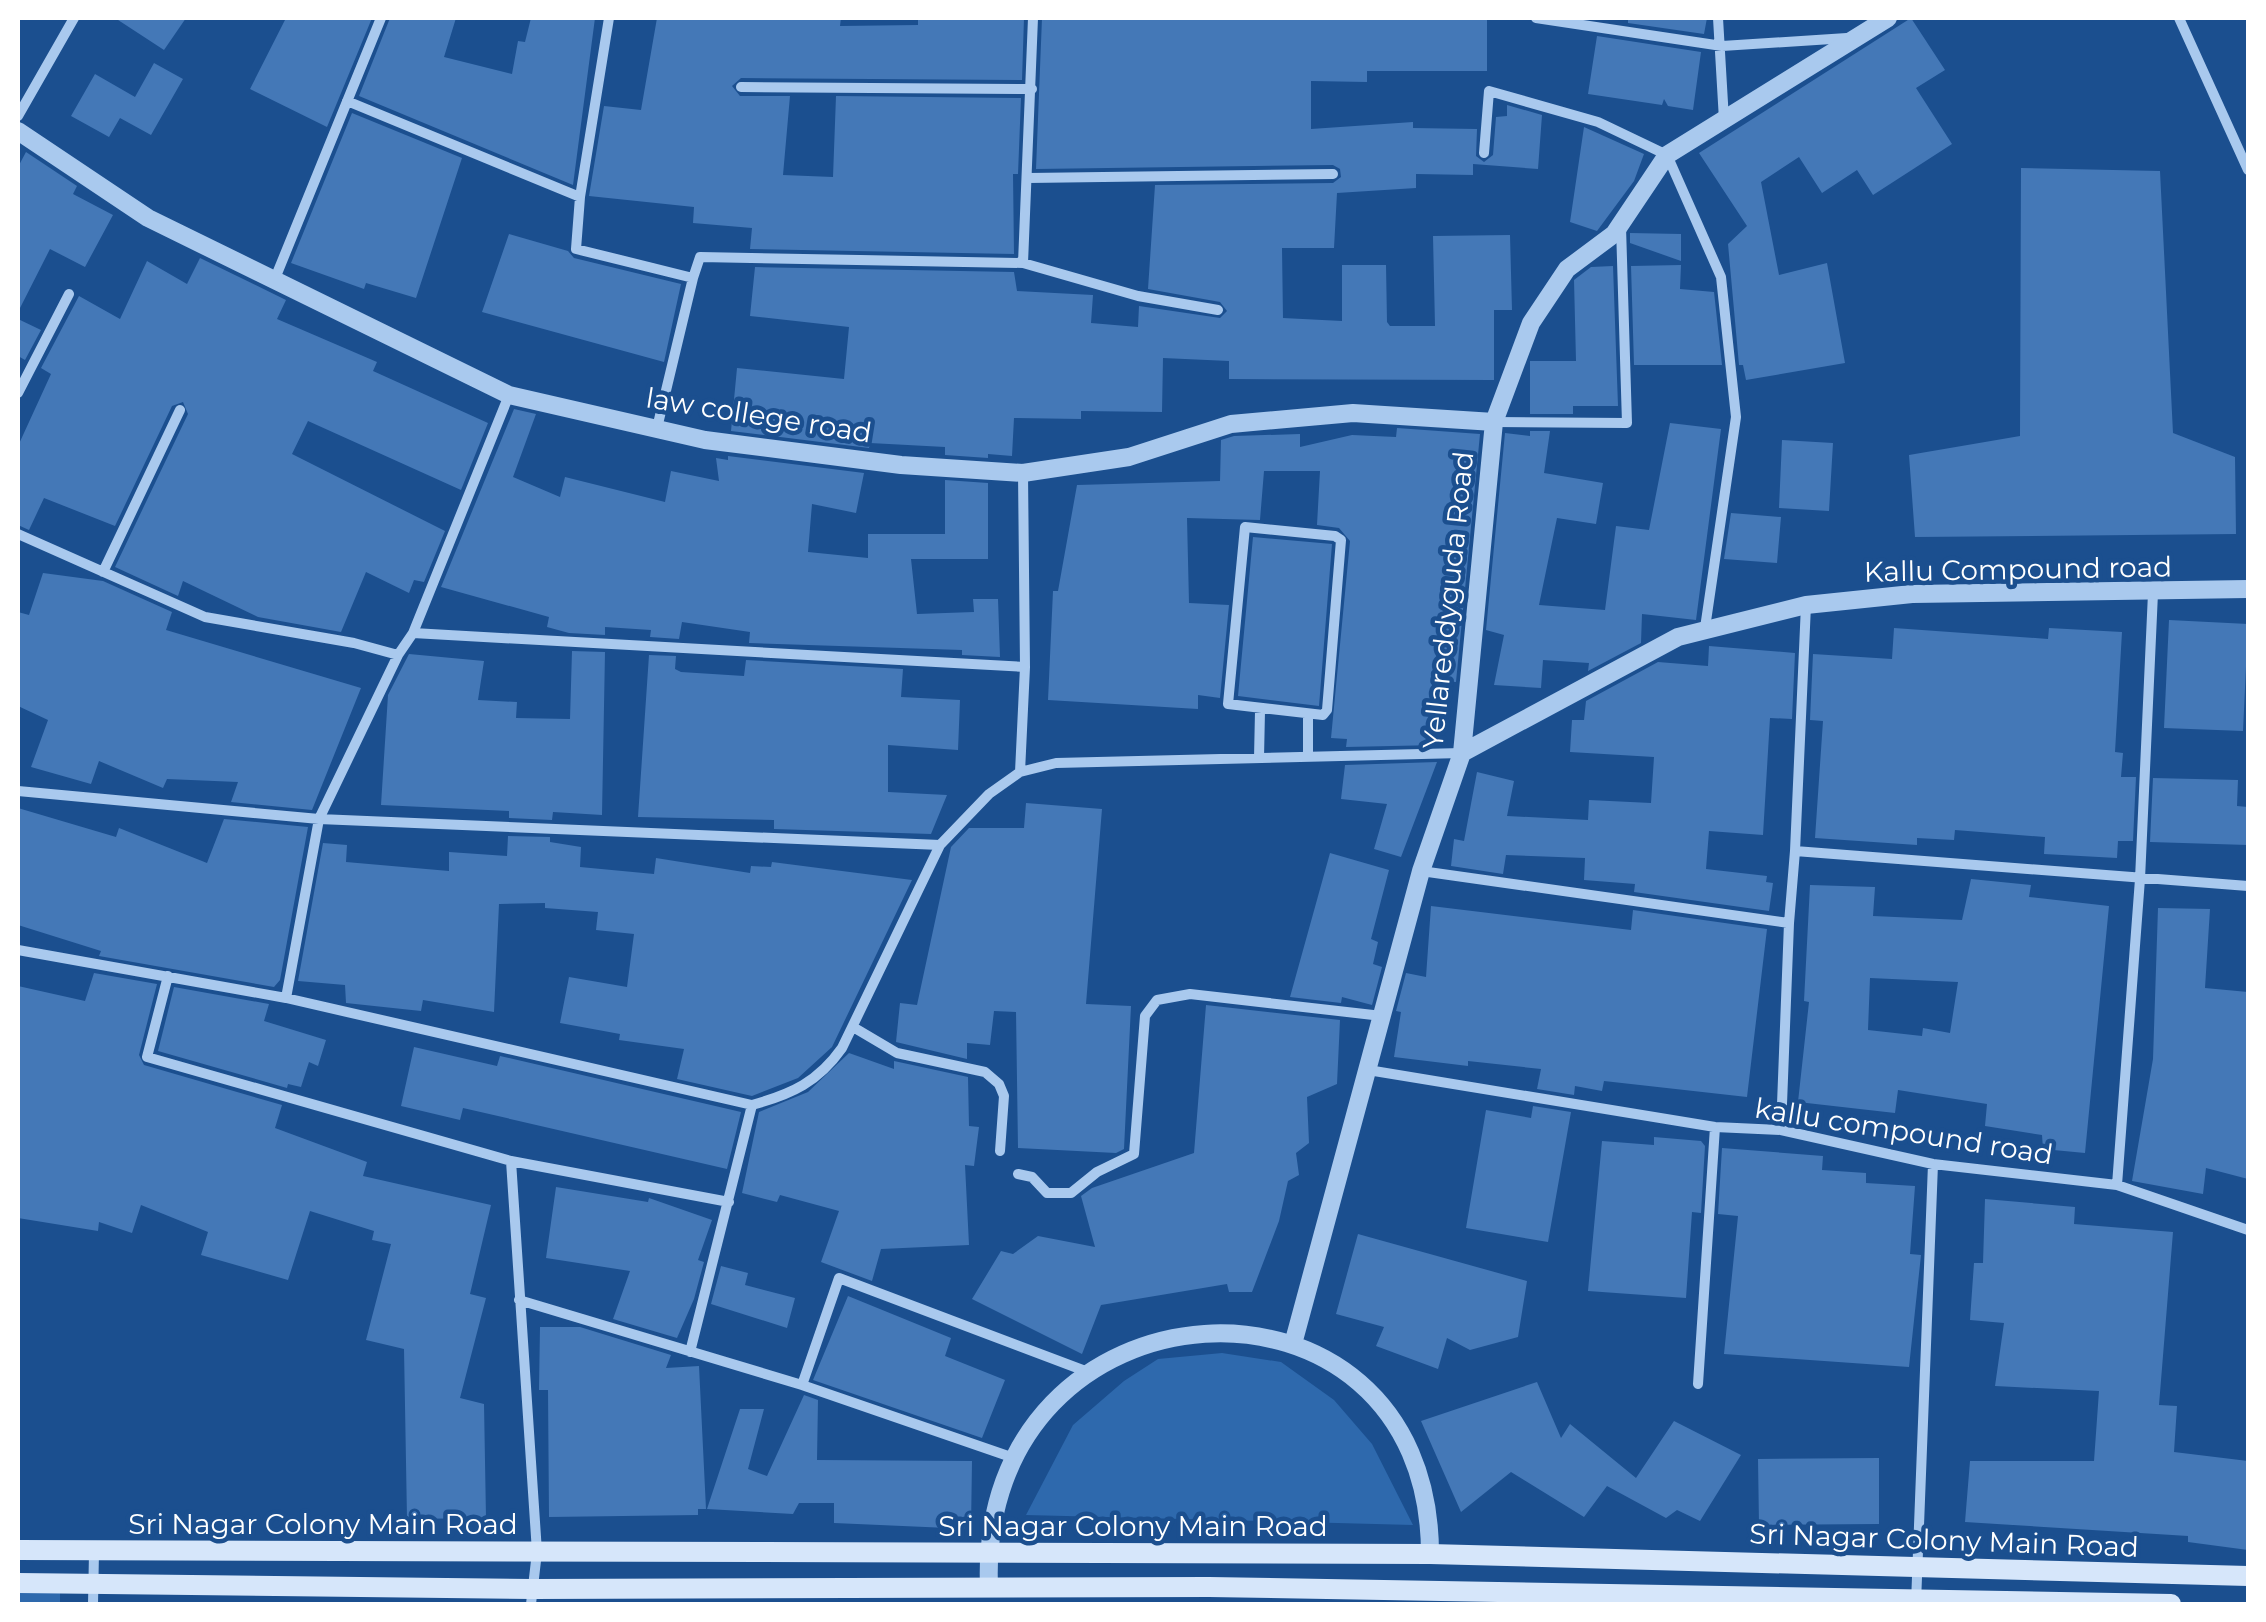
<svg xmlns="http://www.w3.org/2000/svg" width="2266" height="1622" viewBox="0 0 2266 1622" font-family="Montserrat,sans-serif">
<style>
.green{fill:#2e69ad}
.building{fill:#4478b7;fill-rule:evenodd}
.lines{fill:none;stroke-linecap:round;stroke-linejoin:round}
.minor{stroke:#a9c9ee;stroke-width:10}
.tertiary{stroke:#a9c9ee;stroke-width:18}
.secondary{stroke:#d6e6fa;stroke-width:20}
.labels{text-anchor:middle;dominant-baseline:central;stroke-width:9;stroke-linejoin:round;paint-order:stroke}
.street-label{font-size:28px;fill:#fff;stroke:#1b4f8f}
</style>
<rect width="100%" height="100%" fill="#1b4f8f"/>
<path class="green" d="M1222,1353L1281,1362L1334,1400L1372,1444L1413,1525L1026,1515L1073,1425L1124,1381L1158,1359Z
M18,1587H60V1604H18Z"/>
<path class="building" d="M115,18H186L164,50Z
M286,18H372L327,127L250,89Z
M390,18H456L444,57L512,74L518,41L525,42L531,18H595L573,185L359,96Z
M657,18H841L840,26L918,25V18H1024L1022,80L741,78L732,86L740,96H790L783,175L833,177L836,96L1021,98L1018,174H1013L1014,254L750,249L752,228L693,223L694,207L589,196L604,106L641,110Z
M1042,18H1487V71H1367V82L1311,81V129L1413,122V128L1477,129L1476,156L1484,162L1493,155L1496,117L1507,116V105L1542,115L1538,169L1473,164V175L1416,174V188L1337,193L1334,248H1282L1283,318L1342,321V265H1386L1387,322L1390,326H1435L1433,236L1510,235L1512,310H1494V380L1229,379V361L1163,358L1162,412L1081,411V419L1014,418L1012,456L988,454V458L945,455V447L870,443L869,448L731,431L737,368L844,379L849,327L750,316L755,267L1014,272L1017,291L1093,295L1091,323L1138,327L1139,306L1220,318L1227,311L1220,302L1148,289L1155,185L1333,183L1341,177L1340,169L1333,165L1036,169Z
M1628,18H1707L1704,34L1628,23Z
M1911,18L1945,70L1916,88L1952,144L1873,195L1857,170L1822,193L1799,157L1761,182L1779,275L1827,263L1845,363L1746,380L1743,365H1739L1728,244L1747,226L1699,153Z
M1597,36L1701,52L1693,110L1668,106L1664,99L1662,105L1588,94Z
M154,63L183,79L151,135L120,118L109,137L71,116L95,74L135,97Z
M352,113L462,158L416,298L366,283L364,289L291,263Z
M1584,127L1644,154L1634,181L1597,231L1570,222Z
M26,152L77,186L73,194L113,215L85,267L50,249L18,312V167Z
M2021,168L2160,171L2173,433L2235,457L2236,534L1915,537L1909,455L2020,436Z
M1630,233L1681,234V261L1630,243Z
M509,234L568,251L574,258L681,284L664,362L482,312Z
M200,258L286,300L277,319L377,362L373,371L488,423L461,490L308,421L292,454L445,531L424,582L414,580L409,593L366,572L341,632L258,617L183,581L178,596L115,567L188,414L183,402L172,406L115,526L44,498L29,530L18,525V446L51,374L41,368L79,296L120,319L147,261L187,284Z
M1681,265L1680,289L1714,292L1722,365H1634L1631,266Z
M1613,266L1618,406H1573V414H1530V361H1576L1574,280L1591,267Z
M18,319L41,330L25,360L18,356Z
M514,409L536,414L513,477L560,497L565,477L665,502L671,471L719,481L716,458L728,460V456L864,473L856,513L812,504L808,552L868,558V534H945V480L988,483V559H911L917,614L974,612L973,599H998L1000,657L962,655V650L749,643L750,632L682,622L679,639L650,637L651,630L605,627V635L569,633L547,627L549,617L441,587Z
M1670,423L1721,429L1696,620L1642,614L1641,643L1588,671L1589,663L1543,660L1541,688L1494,685L1504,635L1486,630L1505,433L1530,436V431H1550L1544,473L1603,483L1596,524L1557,518L1539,605L1605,610L1616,526L1649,530Z
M1397,428L1480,434L1456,682L1443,681L1438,745L1346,747L1347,739L1331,738L1350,541L1339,528L1317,525L1320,471H1264L1260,520L1187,518L1189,603L1229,605L1220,698L1198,695V709L1048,700L1053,591H1058L1077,485L1220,481L1221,440L1234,436L1300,434V447L1352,435L1396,437Z
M1782,440L1833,443L1829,511L1779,508Z
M1731,513L1781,517L1777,563L1724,559Z
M1253,537L1332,544L1319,706L1238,696Z
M43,573L103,581L172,612L166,630L361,688L312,810L231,802L238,782L167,779L163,788L99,761L91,784L31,767L48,720L18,706V612L29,615Z
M2169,620L2248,624L2243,731L2164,728Z
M1894,628L2048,639L2049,628L2122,632L2115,752L2123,753L2121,777H2136L2133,841H2118L2117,858L2044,854L2045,837L1955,830L1954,840L1917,838V845L1815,838L1823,721L1810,720L1813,654L1892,659Z
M1709,646L1795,653L1792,719L1770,718L1763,835L1709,831L1706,869L1767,876L1766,882L1773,883L1769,911L1634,892L1635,884L1584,880L1585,858L1506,855L1503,874L1451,866L1454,839L1464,841L1477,772L1514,781L1507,816L1588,820L1589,800L1651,803L1654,757L1570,752L1572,720H1584L1586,701L1658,662L1708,666Z
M572,651L605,652L602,815L553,812L552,820L509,818V811L381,805L388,695L409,654L484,661L478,700L517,702L516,718L570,719Z
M649,655L676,656L675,669L681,672L744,676L746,660L903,669L901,697L960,700L958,750L888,745V792L947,795L931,834L774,829V820L638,817Z
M1437,762L1401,857L1374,849L1387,804L1341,799L1345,765Z
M2153,778L2238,780L2237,806L2248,807V845L2150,842Z
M1026,803L1102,809L1086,1004L1131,1006L1124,1149L1116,1153L1018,1148L1016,1012L994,1011L990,1045L967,1043V1059L896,1042L900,1003L917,1005L951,847L969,828H1024Z
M18,808L116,837L119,828L207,863L224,819L308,827L280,980L274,987L99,956L101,951L18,925Z
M508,836L550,837V842L581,847L580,867L654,874L656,858L750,873L751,866L771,867L772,862L912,880L832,1047L798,1078L752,1096L677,1079L684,1049L619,1040L620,1034L560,1023L569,977L627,987L634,934L596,930L598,912L545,908V903L499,904L494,1012L423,1000L421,1011L346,1003L345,985L298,981L323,843L347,845L346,862L449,871V852L507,856Z
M1330,853L1389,870L1371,939L1378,942L1373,964L1382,967L1372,1005L1342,997L1341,1003L1290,997Z
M1971,879L2031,885L2029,897L2109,906L2085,1153L2043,1149L2042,1135L1985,1126L1987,1104L1898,1090L1895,1113L1798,1102L1809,1002L1804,1001L1810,885L1875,887L1873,916L1962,920ZM1870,978L1958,982L1950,1033L1923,1028L1922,1036L1868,1030Z
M1431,906L1631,930L1633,910L1767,929L1747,1097L1604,1081L1602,1091L1575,1086L1574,1095L1537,1089L1541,1069L1468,1061V1066L1394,1057L1401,1012L1396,1011L1406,973L1426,977Z
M2158,908L2210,909L2205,988L2248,992V1179L2206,1168L2203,1194L2132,1181L2153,1059Z
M94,973L157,984L139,1055L144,1065L282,1105L275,1128L367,1162L363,1176L491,1205L470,1294L486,1298L460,1398L484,1404L486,1518L407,1519L404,1349L366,1340L391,1244L372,1240L374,1231L310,1211L288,1280L201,1255L208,1232L141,1205L132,1233L99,1222L98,1231L18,1218V986L85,1001Z
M174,987L269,1004L264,1021L326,1040L318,1066L309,1062L301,1087L288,1084L287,1088L158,1051Z
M1206,1005L1340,1020L1337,1084L1307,1097L1309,1143L1296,1153L1299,1175L1288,1181L1279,1221L1252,1292H1229L1227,1284L1101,1305L1082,1354L972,1299L1001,1251L1013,1254L1038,1236L1095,1247L1081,1196L1092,1188L1194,1153Z
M414,1047L497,1066L500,1056L741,1112L727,1169L463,1108L460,1120L401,1106Z
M849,1053L894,1069V1061L968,1077L969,1126L979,1127L974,1166L965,1165L969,1245L881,1249L872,1281L821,1262L839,1211L780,1195L777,1202L742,1193L759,1112L808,1092Z
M1533,1106L1571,1112L1548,1242L1466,1228L1486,1110L1531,1118Z
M1654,1137L1701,1141L1705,1146L1701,1213L1692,1212L1686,1298L1588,1291L1602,1141L1654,1145Z
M1722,1148L1823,1156L1822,1170L1866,1173V1183L1915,1186L1910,1254L1921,1255L1909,1367L1724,1354L1738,1216L1718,1214Z
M556,1187L648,1202L649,1198L712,1220L698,1260L704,1262L694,1299L677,1338L613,1319L630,1271L546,1258Z
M1985,1199L2075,1207L2074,1224L2173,1232L2159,1405L2177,1406L2174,1452L2248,1461V1550L2188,1542V1536L1965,1522L1970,1461H2094L2099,1391L1995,1386L2004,1323L1970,1320L1974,1263H1983Z
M1358,1234L1527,1281L1518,1337L1470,1350L1447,1338L1438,1369L1376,1346L1384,1327L1336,1314Z
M721,1266L748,1273L745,1285L795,1298L787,1328L711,1304Z
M848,1296L951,1338L945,1356L1005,1380L982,1438L813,1380Z
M540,1327H580L671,1355L666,1368L699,1366L706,1509H698V1515L549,1517L548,1390H539Z
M1537,1382L1561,1438L1570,1424L1636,1478L1674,1421L1741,1455L1700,1521L1677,1510L1666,1518L1607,1486L1584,1517L1511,1472L1461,1512L1421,1421Z
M804,1395L818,1400L817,1460L972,1461L971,1529L834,1523V1503H799L793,1514L707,1509L740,1409H764L748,1469L767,1476Z
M1879,1458V1524L1759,1525L1758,1459Z"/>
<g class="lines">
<path class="minor" d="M1536,18L1722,46L1847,38
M1718,18L1724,120
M2179,18L2248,170
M741,87L1032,89
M347,101L580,197L576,249L693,278L700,257L1023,263L1138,296L1218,310
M18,116L74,18
M1484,153L1489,91L1598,122L1667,155L1721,277L1736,417L1705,628
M1028,178L1333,174
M580,197L609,18
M1023,263L1033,18
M274,281L381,18
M18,393L69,294
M1494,422L1627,423L1621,227
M657,428L693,278
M1245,527L1335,536L1341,540L1327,710L1323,715L1228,704Z
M18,534L205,617L354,643L398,655
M103,572L180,410
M413,633L1025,667
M1308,715V757
M1259,758L1260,711
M1020,772L1056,763L1462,753
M18,791L319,819L940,845
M1795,851L1806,605
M1421,871L1789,923L1795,851L2248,886
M18,950L286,998L752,1105
M168,976L147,1057L511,1161L729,1202
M286,998L319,819L398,655L413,633L509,395
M853,1027L897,1053L985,1072L999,1084L1004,1096L1000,1151
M1368,1070L1715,1127L1781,1130L1933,1164L2117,1185L2248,1230
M1781,1130L1789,923
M511,1161L537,1552L531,1604
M1018,1174L1032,1177L1047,1193H1071L1097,1172L1134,1154L1145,1016L1157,1000L1190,994L1382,1016
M2117,1185L2140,879L2153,593
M519,1300L802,1385L1011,1457
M690,1352L752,1105C792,1094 818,1082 842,1048L940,845L989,794L1020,772L1025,667L1023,473
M1698,1384L1715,1127
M802,1385L839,1278L1088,1372
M1916,1603L1933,1164
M93,1604L94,1552"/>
<path class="tertiary" d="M18,131L148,218L509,395L705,440L901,465L1023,473L1129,457L1231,424L1353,413L1494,422
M1462,753L1678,637L1806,605L1912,594L2248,589
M1293,1344L1421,871L1462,753L1494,422L1531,323L1567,269L1614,234L1667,155L1888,18
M989,1587C976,1268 1430,1242 1430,1554"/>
<path class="secondary" d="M18,1550L1430,1554L2248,1576
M18,1583L532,1589L1209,1587L2171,1604"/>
</g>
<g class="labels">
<g class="street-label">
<text transform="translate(759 415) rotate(9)">law college road</text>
<text transform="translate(2018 569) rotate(-1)">Kallu Compound road</text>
<text transform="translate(1448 600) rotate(-84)">Yellareddyguda Road</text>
<text transform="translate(1904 1131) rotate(9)">kallu compound road</text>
<text x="323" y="1524">Sri Nagar Colony Main Road</text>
<text x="1133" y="1526">Sri Nagar Colony Main Road</text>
<text transform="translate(1944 1540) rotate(2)">Sri Nagar Colony Main Road</text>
</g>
</g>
<rect width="2266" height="1622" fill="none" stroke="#ffffff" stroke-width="40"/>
</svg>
